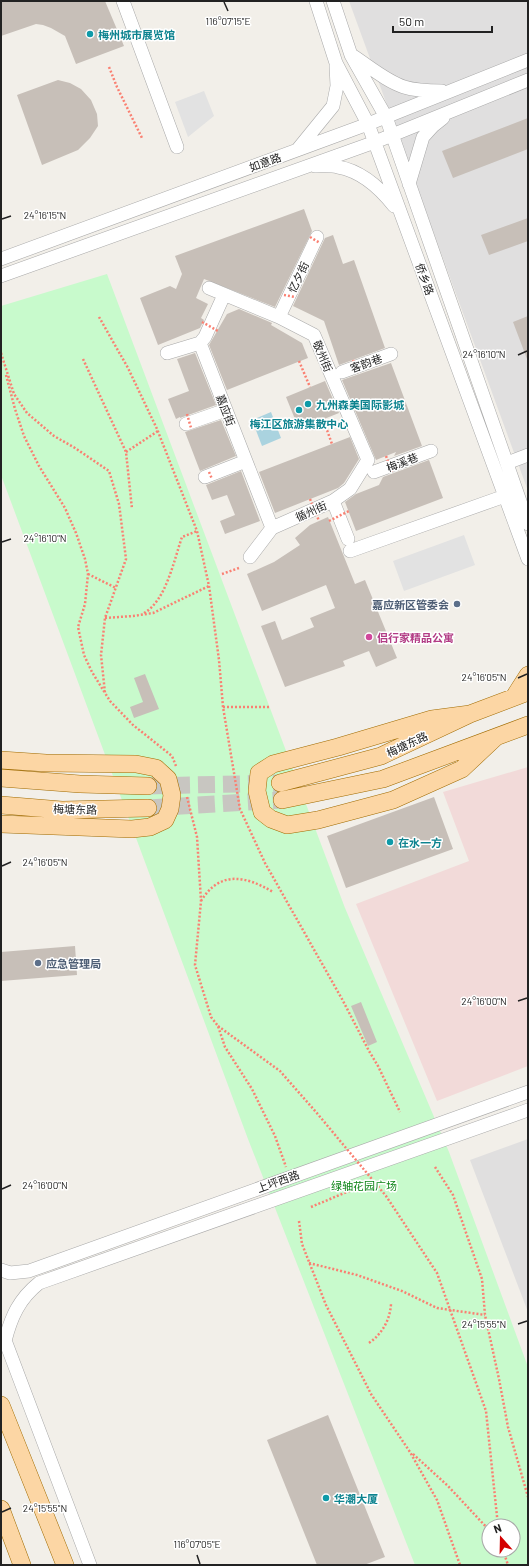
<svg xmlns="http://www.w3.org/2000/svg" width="529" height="1566" viewBox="0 0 529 1566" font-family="Barlow,'Noto Sans SC',sans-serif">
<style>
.residential{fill:#e0dfdf}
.commercial{fill:#f2dad9}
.park{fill:#c8facc;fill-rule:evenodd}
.parking{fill:#e2e2e2}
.water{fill:#aad3df}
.building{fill:#c7bfb8}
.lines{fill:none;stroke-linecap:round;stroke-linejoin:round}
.major-tunnel{stroke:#c8c6c1;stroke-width:17;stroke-dasharray:17 8;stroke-linecap:butt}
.minor-casing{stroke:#a9a9a9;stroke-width:14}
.major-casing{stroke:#a06b00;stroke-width:18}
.path{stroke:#fa8072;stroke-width:2.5;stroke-dasharray:2 2;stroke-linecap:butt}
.minor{stroke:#fff;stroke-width:13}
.major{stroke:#fcd6a4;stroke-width:17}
.path-bridge{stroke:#fa8072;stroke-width:2.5;stroke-dasharray:2 2;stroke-linecap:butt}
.ticks{fill:none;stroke:#222;stroke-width:1.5}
.culture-dot{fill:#0f9aa8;stroke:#fff;stroke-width:1.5}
.service-dot{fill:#5c6f8a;stroke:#fff;stroke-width:1.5}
.hotel-dot{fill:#d1479c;stroke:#fff;stroke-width:1.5}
.labels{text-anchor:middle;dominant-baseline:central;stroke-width:3;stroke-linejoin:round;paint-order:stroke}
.culture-label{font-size:11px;font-weight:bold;fill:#0d838f;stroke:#fff;text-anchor:start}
.street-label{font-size:11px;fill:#222;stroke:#fff}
.service-label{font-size:11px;font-weight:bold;fill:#4e5e75;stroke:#fff;text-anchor:end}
.hotel-label{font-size:11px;font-weight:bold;fill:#b23c85;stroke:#fff;text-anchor:start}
.park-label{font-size:11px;fill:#0c8416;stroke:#fff}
.ticks-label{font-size:10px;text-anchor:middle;fill:#222;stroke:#fff;stroke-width:3;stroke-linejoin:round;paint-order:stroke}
</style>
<rect width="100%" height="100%" fill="#f2efe9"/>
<path class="residential" d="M349,1H528V491Z
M528,1139V1312L470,1160Z"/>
<path class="commercial" d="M528,767V1066L437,1101L356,904L469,861L443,792Z"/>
<path class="park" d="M107,274L345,908L449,1152L528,1367V1565H415L248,1139L1,475V306ZM489,1526H513V1550H489Z"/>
<path class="parking" d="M204,91L214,116L188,137L175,102Z
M464,535L475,565L404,591L393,561Z"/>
<path class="water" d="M271,412L281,438L262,446L252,420Z"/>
<path class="building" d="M1,1H105L124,46L76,64L65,36L51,28L43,25L36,24L1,36Z
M58,80L70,83L81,89L91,100L97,114L98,126L90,138L78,150L42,165L17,95Z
M528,118V149L453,178L442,151Z
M304,209L312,231L275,307L204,279L196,298L208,304L201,318L204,320L200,328L158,345L140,298L170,286L176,289L182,274L175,256Z
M528,218V241L489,255L481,235Z
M333,235L343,264L354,260L385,348L339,365L324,321L293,306L325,238Z
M239,309L272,323L271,325L302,343L308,358L227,390L209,345L227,314Z
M528,316V358L527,359L513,322Z
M195,353L216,405L180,418V417L176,419L168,399L189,391L177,359Z
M391,363L422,446L394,456L396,452L376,460L342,380Z
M325,381L339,413L299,429L286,397Z
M221,420L236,456L200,471L185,432Z
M350,437L359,459L344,483L338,488L275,513L259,472Z
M429,460L443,498L356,531L345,502L356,494L379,485L383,477Z
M241,471L260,521L225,534L220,521L235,515L227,495L212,500L206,485Z
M328,517L355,584L365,580L397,658L376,667L369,651L343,661L345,666L285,687L261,626L275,621L282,640L314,627L310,618L335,608L326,585L262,611L247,574L274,562L300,545L295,538L310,525Z
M145,674L159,709L134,718L130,707L143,702L134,678Z
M434,797L453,849L346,888L327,836Z
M75,946L77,975L1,981V952Z
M361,1002L377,1042L368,1046L351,1006Z
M328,1415L385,1557L364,1565H317L267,1440Z"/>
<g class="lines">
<path class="major-tunnel" d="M148,786L280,783
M148,808L282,800"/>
<defs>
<path id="minor" d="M123,1L177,147
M316,1L336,63L368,124L528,559
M333,1L351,55L386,117L528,524
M353,56C370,67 386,81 404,87C417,91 430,91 442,91
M298,149L333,106L337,86L336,66
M315,166C323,166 331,165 338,167C361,171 380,188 394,206
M409,184L423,137L433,126L443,118
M1,259L368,124L528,60
M1,276L375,142L528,80
M209,288L279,317L314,335L368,460L350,489L333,501L272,528L250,557
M224,295L205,337L200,343L272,528
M279,317L317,237
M167,353L200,343
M342,372L391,354
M186,424L226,410
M507,463L528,455
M374,472L431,451
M205,477L246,461
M333,501L348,539
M350,551L505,496
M1,1270L10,1273L29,1271L528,1092
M3,1335L90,1565
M5,1341C11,1317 19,1299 39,1283L528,1110"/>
<path id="major" d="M514,697L528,675
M470,714L432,719L338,747L273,764L259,773L257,791L262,812L271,819L287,825L318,820L393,800L462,769L495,738
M1,760L46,763L136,764L156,768L168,779L172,795L170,809L165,820L150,827L132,829L1,824
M1,778L80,784L148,786
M280,783L381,756L470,714L528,692
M282,800L383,779L528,725
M1,805L62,810L148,808
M1,1405L65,1565
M1,1509L22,1565"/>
</defs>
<use href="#minor" class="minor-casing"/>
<use href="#major" class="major-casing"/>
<path class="path" d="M109,67L117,87L142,138
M99,317L128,368L157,429L197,531L209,586L219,660L223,707L240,809L265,863L342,999L369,1051L378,1066L400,1112
M1,353L14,394L27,413L54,436L75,448L109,471L119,504L126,559L105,618L101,655L105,693L110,701L133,725L172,756L176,766
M83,359L126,452L132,509
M299,361L310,387
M6,375L15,409L24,436L39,466L65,508L76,533L85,559L88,574L85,604L78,627L84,655L92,672L105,693
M323,419L332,444
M126,452L158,431
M88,574L116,588
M222,574L239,568
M144,613C166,601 174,560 182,537L197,531
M105,618L133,616L153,613L209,586
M223,707H269
M187,797L197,837L201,901L195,965L211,1017L218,1026L225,1047L252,1089L275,1136L286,1167
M201,901C220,870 246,876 273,892
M435,1167L453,1195L482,1279L485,1315L499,1379L508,1427L528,1497
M311,1207L373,1181
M299,1221L302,1244L326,1305L371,1394L410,1452L437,1500L460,1565
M309,1263L357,1275L402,1291L437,1308L485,1315
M369,1343C382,1334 390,1320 391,1304
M413,1454L448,1486L489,1530
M503,1550L508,1565"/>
<use href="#minor" class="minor"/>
<use href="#major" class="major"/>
<path class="path-bridge" d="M310,237L320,243
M284,295L295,297
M202,322L218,331
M353,360L359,372
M187,414L191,428
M386,456L392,472
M209,472L212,479
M310,499L319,521
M329,521L349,511
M218,1026L280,1071L316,1112L386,1196L437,1273L486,1411L498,1526"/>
</g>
<path class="ticks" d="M224,2L228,11M2,219L11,216M518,355L527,351M2,542L11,539M518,678L527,674M2,866L11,862M518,1001L527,998M2,1189L11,1185M518,1324L527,1321M2,1512L11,1508M197,1555L200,1564"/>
<g class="culture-dot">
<circle cx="90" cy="34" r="4"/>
<circle cx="308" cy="404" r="4"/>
<circle cx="299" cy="410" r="4"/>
<circle cx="390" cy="842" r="4"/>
<circle cx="326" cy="1498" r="4"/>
</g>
<g class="service-dot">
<circle cx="457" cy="604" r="4"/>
<circle cx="38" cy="963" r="4"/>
</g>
<circle class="hotel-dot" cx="369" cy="637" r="4"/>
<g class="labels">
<g class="culture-label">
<text x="98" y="34">梅州城市展览馆</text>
<text x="316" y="404">九州森美国际影城</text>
<text x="299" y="423" text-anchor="middle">梅江区旅游集散中心</text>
<text x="398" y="842">在水一方</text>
<text x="334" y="1498">华潮大厦</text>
</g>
<g class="street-label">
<text transform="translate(265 162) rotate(-20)">如意路</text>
<text transform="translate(298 277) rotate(-65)">忆夕街</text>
<text transform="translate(425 279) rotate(70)">侨乡路</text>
<text transform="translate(323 356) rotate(67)">敬州街</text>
<text transform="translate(366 363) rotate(-20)">客韵巷</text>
<text transform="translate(226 410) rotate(69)">嘉应街</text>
<text transform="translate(402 462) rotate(-21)">梅溪巷</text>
<text transform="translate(311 511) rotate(-24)">循州街</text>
<text transform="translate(407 744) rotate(-25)">梅塘东路</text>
<text transform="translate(75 809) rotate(1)">梅塘东路</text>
<text transform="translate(278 1181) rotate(-20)">上坪西路</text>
</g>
<g class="service-label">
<text x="449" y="604">嘉应新区管委会</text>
<text x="46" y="963" text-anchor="start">应急管理局</text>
</g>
<g class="hotel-label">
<text x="377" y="637">侣行家精品公寓</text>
</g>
<g class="park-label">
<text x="364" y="1185">绿轴花园广场</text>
</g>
</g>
<g class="ticks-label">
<text x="228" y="25">116°07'15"E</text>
<text x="45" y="219">24°16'15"N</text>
<text x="484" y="358">24°16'10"N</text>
<text x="45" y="542">24°16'10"N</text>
<text x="484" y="681">24°16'05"N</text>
<text x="45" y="866">24°16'05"N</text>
<text x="484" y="1005">24°16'00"N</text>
<text x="45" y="1189">24°16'00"N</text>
<text x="484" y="1328">24°15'55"N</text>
<text x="45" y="1512">24°15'55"N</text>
<text x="197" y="1548">116°07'05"E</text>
</g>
<rect width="529" height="1566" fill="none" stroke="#222222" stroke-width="4"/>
<g transform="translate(501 1538) rotate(340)"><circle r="19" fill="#ffffff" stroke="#a7a7a7"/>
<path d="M0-3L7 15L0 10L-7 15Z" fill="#d40000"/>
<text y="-6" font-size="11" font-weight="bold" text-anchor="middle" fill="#222222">N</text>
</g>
<path d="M393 26v6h99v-6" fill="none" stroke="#222222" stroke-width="2"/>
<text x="399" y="26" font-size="12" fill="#222222" stroke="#ffffff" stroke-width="3" paint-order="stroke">50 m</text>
</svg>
